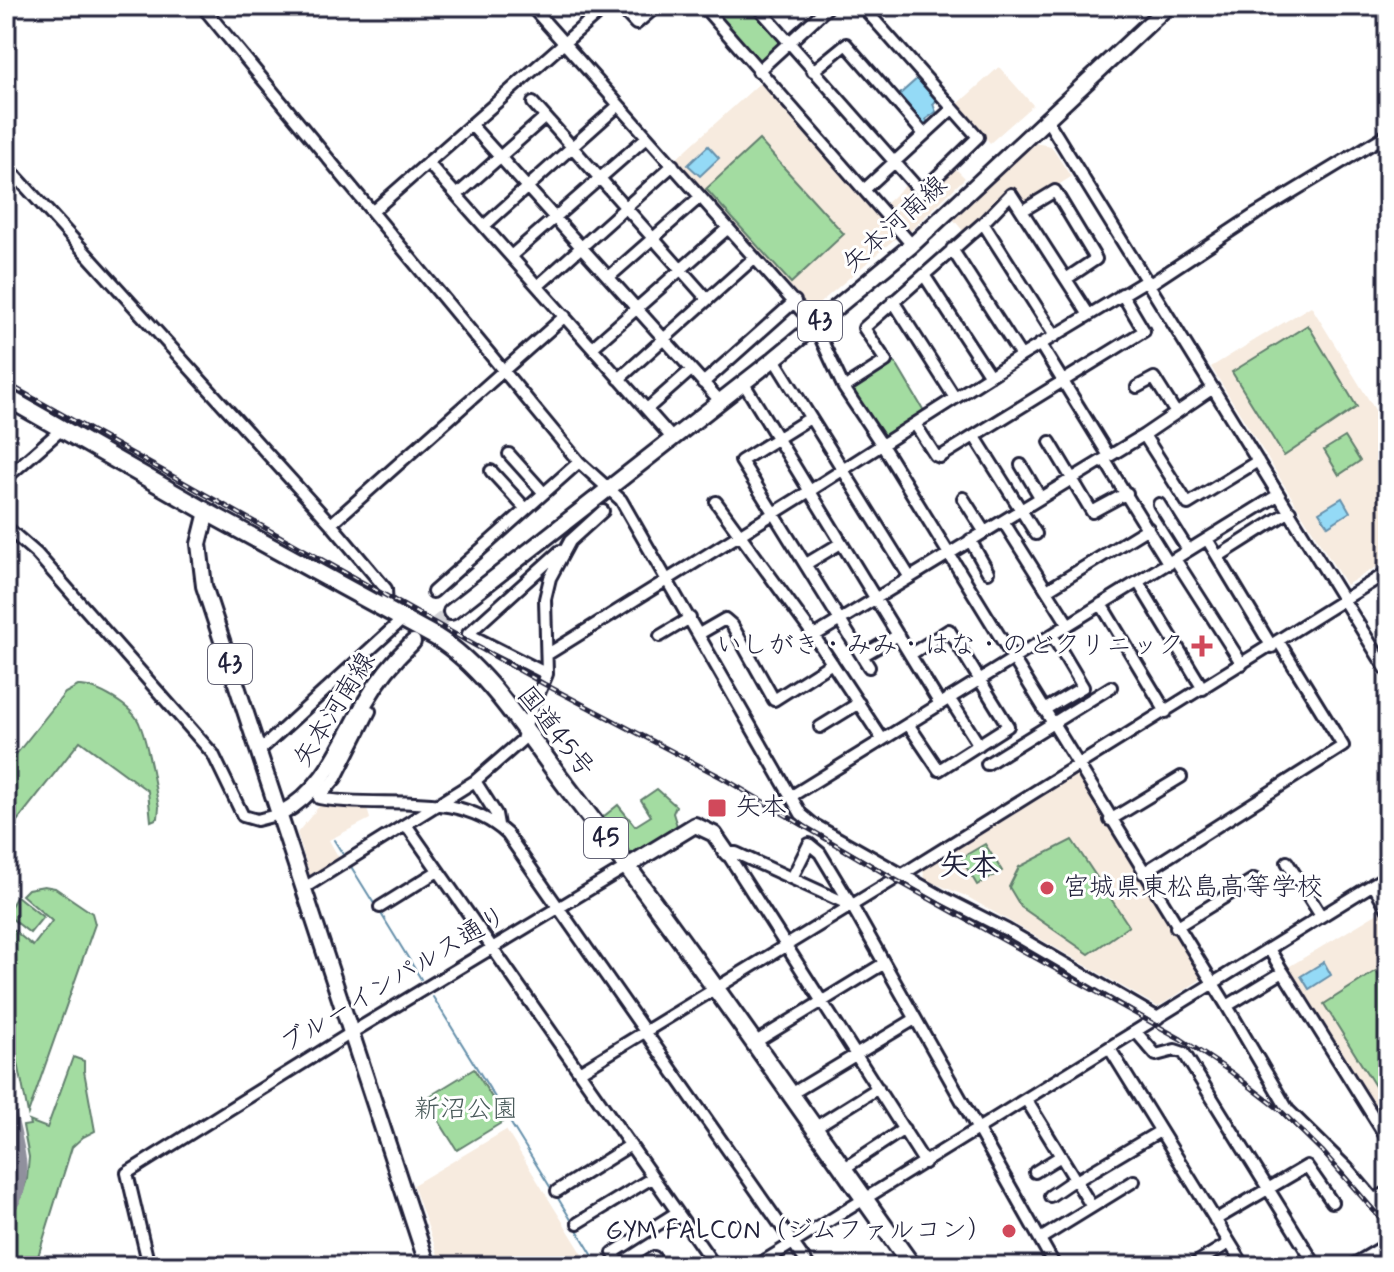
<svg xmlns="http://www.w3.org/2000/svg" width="1394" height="1272" viewBox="0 0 1394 1272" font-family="Mynerve,'Klee One',sans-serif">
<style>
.built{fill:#f7ebdf}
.green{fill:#a3dca1;stroke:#627f6e;stroke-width:2}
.water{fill:#94daf6;stroke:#6690ab;stroke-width:2}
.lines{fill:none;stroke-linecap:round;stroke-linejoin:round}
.stream{stroke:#6690ab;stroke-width:2}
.taxiway{stroke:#90909d;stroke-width:20}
.major-tunnel{stroke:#d3d3d8;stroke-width:14;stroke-dasharray:14 7;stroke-linecap:butt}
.minor-casing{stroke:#22223b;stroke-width:16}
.major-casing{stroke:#22223b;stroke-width:20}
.highway-casing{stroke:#22223b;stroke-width:22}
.minor{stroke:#fff;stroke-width:10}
.major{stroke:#fff;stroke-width:14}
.highway{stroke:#fff;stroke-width:16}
.rail-casing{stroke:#22223b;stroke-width:5}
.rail{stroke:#fff;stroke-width:2;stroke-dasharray:6;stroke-linecap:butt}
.poi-dot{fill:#d1495b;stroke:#fff;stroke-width:3}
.labels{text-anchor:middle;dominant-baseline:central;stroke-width:6;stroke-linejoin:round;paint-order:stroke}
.shield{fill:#fff;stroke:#646476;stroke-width:2}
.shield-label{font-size:24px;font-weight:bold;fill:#22223b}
.street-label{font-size:26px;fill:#22223b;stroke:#fff}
.poi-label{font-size:26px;fill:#22223b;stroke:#fff;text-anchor:end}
.park-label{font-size:26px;fill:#495a5a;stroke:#fff}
.quarter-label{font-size:30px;font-weight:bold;fill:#22223b;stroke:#fff}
</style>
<rect width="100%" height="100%" fill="#fff"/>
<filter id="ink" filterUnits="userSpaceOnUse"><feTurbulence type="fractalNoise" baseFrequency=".0125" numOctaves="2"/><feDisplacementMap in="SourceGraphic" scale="16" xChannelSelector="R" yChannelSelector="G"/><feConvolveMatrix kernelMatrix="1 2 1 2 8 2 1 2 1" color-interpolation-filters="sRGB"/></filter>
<g filter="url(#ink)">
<path class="built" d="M999,67L1033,105L990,143L957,105Z
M762,81L897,231V237L814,308L807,305L676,159Z
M1034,143L1051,146L1071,177L1027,204L1021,203L1011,189L965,233L953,219Z
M955,168L965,178L910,231L905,230L883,206L908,183L920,197Z
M1311,306L1388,431V560L1346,585L1211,367Z
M1073,775L1080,779L1202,973L1200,980L1158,1007L966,896L926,880L922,869Z
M321,804L367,808L370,819L329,840L340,860L311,879L297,833Z
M1383,910L1388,917V1136L1285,969Z
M506,1130L590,1266H442L413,1185Z"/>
<path class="green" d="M706,6H752L780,38V43L761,61H755Z
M759,140L844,234L791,283L706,189Z
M1308,325L1357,407L1284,456L1232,372Z
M895,362L924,411L881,438L851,389Z
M1345,437L1360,461L1339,475L1324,450Z
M78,686C96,685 134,707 140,725C150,750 153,780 159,807L158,818L151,821L148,791L80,741L6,835V767L65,693Z
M657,789L676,806L673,813L677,826L636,854L631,853L603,817L618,805L635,826L651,816L641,800Z
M1072,840L1129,926L1089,954L1021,907L1009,887L1019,867Z
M985,844L1002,871L977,885L961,858Z
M44,886L55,888L92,913L95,924L28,1114L16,1052L6,1028V924L33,946L52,921L22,895L28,889Z
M17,896L43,917L30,933L6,914Z
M1376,971L1388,990V1107L1324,1004Z
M73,1057L84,1061V1071L95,1131L83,1137L72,1147L35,1266H6V1221L20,1200L27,1179L29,1157L23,1126L30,1125L29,1121L47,1128Z
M474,1069L506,1120L457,1150L425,1099Z"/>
<path class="water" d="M918,78L937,100L933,104L936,112L926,119L928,123L923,127L901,100L900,94Z
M708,146L719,158L700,176L688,165Z
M1342,498L1350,512L1328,526L1319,512Z
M1324,962L1331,975L1309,989L1301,976Z"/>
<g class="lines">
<path class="stream" d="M334,840L344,856
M350,865L376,907
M380,912L421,979
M433,997L552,1190
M556,1195L599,1266"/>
<path class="taxiway" d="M6,1112C12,1142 27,1180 6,1206"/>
<path class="major-tunnel" d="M420,636L451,612"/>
<defs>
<path id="minor" d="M202,6L579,462L621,500L801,814L813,824L942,897L1007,930L1158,1018
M531,6L815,326L844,388L882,445L1227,1006L1288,1110L1347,1168L1388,1216
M619,6L636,24L657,6
M703,6L912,245
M757,6L921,192L978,137L862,6
M758,71L829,6
M813,71L846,44L924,134
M533,103L707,299
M1046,118L1388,672
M472,126L720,401
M428,163L672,438
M6,165L331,524L386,589L387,610
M864,190L952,109
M457,195L545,117
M373,211L606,6
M1022,211L1055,191L1096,259L1066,279
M983,223L1055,336
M484,226L619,105
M952,249L1021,356
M511,256L647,137
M924,275L990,376
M609,277L700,197
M1150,284L1256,214L1388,134
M539,285L673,165
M893,301L955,398
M1040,344L1109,456
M593,347L728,228
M774,359L909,576
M619,379L754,258
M743,382L940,704
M703,383L795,301
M1137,387L1154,378L1176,413
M844,388L886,361L864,328L983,223L1011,194L1089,315
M647,409L691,370
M810,418L741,461L869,667
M915,424L935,455L940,457L1144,331L1122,294
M1144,435L1188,504L1258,461
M975,437L1036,534
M1050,442L1092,512L1127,493
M509,454L543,492
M1104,459L1169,564
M1021,465L1040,497
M491,471L525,508
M6,478L62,429
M963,498L984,531
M716,502L814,636L882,739
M1159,504L1188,550
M1003,521L1068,624
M331,524L565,316
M6,527L37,554L213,754L243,816L257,820L280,814
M1207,539L1272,647
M970,540L988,572
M1219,556L1290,511
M1175,559L1242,664
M806,564L841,543
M1138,582L1203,689
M1047,590L1148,528
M433,592L579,462
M1101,604L1166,712
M699,634L725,619L732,625L774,700L832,663
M660,636L690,618
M814,636L1144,435L1213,388
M548,654L808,492L1021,356L1147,280
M862,656L898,635
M547,674L468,634L560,551
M949,698L979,745
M1044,710L1083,687L1052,635
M908,724L939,770L1008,726L949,630L911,654
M820,727L859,703
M258,752L403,619
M987,764L1111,687
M475,781L496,814L498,825
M790,797L1278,495
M319,798C382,810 456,787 507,834L809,1266
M319,798L336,778L370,711
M1110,820L1181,777
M407,826L715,1266
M727,853H736L852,906L1055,1266
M727,853L925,1163
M1287,862L1321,916
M1143,873L1343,746L1279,642
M792,878L809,844L820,853L852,906
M1373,884L1388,910
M304,888L475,781L522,740L527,722L547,674L545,599L550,578L570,541L603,511
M380,907L438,871
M1176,927L1254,879
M1283,972L1388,1140
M1227,1006L1283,972L1269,949
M1136,1032L1156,1055L1175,1050L1184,1053L1316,1266
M754,1043L883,964
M1110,1049L1244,1266
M579,1072L903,874L1388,572
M791,1094L915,1019
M1027,1101L1092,1207
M814,1128L878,1088
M843,1169L904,1129
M1035,1172L1061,1156
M1076,1181L1160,1131
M557,1191L629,1146
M1050,1196L1075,1179
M1375,1199L1388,1192
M1215,1220L1307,1166L1332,1202
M578,1223L652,1178
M1040,1239L1134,1181
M149,1266L127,1173L351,1033L628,866
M622,1266L613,1253L676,1213
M639,1266L654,1257
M756,1266L1388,875
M1191,1266L1229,1243
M1351,1266L1388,1244"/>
<path id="major" d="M207,512L199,544L204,586L428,1266
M451,612L774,359L912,245L1168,6
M280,814C326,789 341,744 366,701C379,678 395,659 413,642
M628,866L695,825L714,834L727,853"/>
<path id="highway" d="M6,397L207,512L436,637C489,670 529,738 567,787C687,943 798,1106 912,1266"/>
</defs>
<use href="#minor" class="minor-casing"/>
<use href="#major" class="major-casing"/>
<use href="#highway" class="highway-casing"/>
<use href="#minor" class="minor"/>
<use href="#major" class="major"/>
<use href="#highway" class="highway"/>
<defs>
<path id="rail" d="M6,383L544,684L721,777L894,879L1181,1039L1231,1072L1279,1109L1322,1151L1388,1227"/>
</defs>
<use href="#rail" class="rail-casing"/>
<use href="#rail" class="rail"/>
</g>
</g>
<g class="poi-dot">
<path d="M1198 634h8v8h8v8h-8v8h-8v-8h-8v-8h8z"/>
<rect x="707" y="798" width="20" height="20" rx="4"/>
<circle cx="1047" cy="888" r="8"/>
<circle cx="1009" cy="1231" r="8"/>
</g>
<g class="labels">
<g class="shield">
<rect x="798" y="301" width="44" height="40" rx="6"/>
<rect x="208" y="644" width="44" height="40" rx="6"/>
<rect x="584" y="818" width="44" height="40" rx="6"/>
</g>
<g class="shield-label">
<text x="820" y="321">43</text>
<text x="230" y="664">43</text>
<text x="606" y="838">45</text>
</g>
<g class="street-label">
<text transform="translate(895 225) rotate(-42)">矢本河南線</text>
<text transform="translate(335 710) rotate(-58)">矢本河南線</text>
<text transform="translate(555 732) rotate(52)">国道45号</text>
<text transform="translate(394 980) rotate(-31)">ブルーインパルス通り</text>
</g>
<g class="poi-label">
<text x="1184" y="646">いしがき・みみ・はな・のどクリニック</text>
<text x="735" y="808" text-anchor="start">矢本</text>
<text x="1063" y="888" text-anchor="start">宮城県東松島高等学校</text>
<text x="993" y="1231">GYM FALCON（ジムファルコン）</text>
</g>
<g class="park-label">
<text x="466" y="1110">新沼公園</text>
</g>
<g class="quarter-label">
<text x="969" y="866">矢本</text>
</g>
</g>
<rect width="1394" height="1272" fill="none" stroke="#fff" stroke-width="32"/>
<rect x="16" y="16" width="1362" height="1240" fill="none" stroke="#22223b" stroke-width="3" filter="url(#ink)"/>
</svg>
